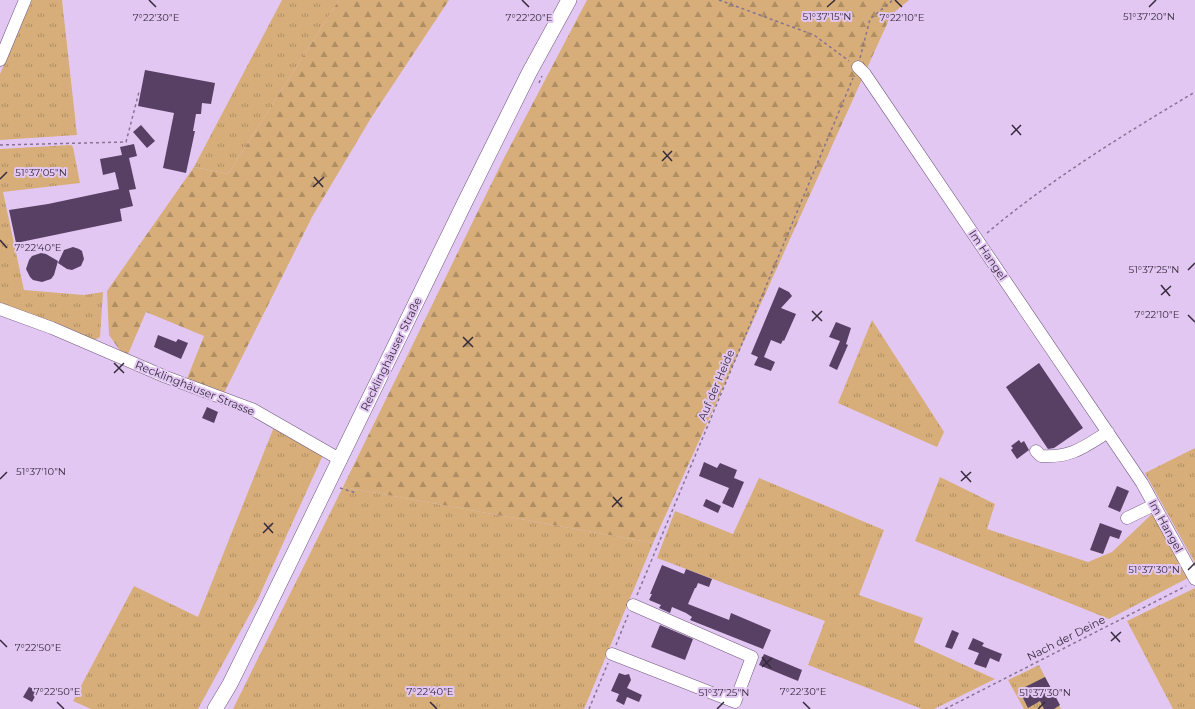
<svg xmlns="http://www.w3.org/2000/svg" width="1195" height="709" viewBox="0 0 1195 709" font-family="Montserrat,sans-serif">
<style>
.grass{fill:url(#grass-tufts)}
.forest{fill:url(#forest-firs)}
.building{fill:#574064}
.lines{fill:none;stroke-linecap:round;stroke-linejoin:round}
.minor-casing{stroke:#70577d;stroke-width:13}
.major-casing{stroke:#70577d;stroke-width:16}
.path{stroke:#867391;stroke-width:1.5;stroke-dasharray:3 3;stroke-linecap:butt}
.minor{stroke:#fff;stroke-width:12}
.major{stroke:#fff;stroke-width:15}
.ticks{fill:none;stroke:#362b3c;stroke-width:1.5}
.labels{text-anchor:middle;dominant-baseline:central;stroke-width:4;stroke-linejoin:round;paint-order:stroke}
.street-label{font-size:11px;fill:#362b3c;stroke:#e3c7f3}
.ticks-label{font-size:10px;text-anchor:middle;fill:#362b3c;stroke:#e3c7f3;stroke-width:4;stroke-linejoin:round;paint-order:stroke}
</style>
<defs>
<pattern id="grass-tufts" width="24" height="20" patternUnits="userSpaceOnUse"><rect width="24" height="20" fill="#d7ae79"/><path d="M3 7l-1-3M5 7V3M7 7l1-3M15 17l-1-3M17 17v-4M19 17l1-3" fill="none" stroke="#af8e64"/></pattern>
<pattern id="forest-firs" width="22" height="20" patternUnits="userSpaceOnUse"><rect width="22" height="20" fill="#d7ae79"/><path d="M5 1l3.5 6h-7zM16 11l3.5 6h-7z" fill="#af8e64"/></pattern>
</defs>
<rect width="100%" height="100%" fill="#e3c7f3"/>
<path class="grass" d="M32,0H62L77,135L0,140V74Z
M282,0H339L228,174L194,167Z
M71,145L73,147L80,183L3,192L24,290L84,295L103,292L100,337L93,341L0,305V149Z
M872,320L944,432L937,447L838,403Z
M274,427L323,455L257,601L198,709H91L73,701L134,586L198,617Z
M1195,448V563L1145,473Z
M940,477L995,504L987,529L1088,562L1112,552L1153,513L1188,578L1109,619L915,541Z
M759,478L884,530L859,595L923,618L914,642L995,679L934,709H922L808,665L825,621L657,558L675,511L733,534Z
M343,487L653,543L584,709H233Z
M1195,588V709H1173L1127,621Z
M1039,665L1061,709H1024L1008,680Z"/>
<path class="forest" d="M339,0H449L371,118L312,217L223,395L186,381L204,336L146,312L126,359L109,335L107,291L194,167L228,174Z
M587,0H909L891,15L653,543L343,487L504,158Z"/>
<path class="building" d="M145,70L215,83L211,104L202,103L201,114H196L193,131H195L186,173L163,168L174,113L138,106Z
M141,125L155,141L147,148L133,132Z
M134,144L137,156L129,158L136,189L129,190L133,206L120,209L122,221L16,243L9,210L48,204L119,189L115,172L103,175L100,159L122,155L120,147Z
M73,247L79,249L82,251L84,259L81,266L72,270L67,269L58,263L64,250Z
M41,253L46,254L58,261L54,275L51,279L42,282L33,280L30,277L26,269L29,260L32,256Z
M779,287L789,292L792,296L781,308L796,314L784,341L783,340L781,344L771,340L764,357L775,362L771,371L754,365L758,357L751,354Z
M836,322L851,328L846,344L848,345L837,370L829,366L840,341L829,337Z
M158,335L176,342L178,339L188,343L181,359L154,347Z
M1039,363L1083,428L1054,448L1048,449L1006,387Z
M207,407L218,412L214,423L202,418Z
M1019,440L1021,443L1024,441L1029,450L1017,459L1011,450L1013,448L1011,446Z
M704,462L717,468L720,463L737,470L734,478L744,482L733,508L722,503L729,488L699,476Z
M1117,486L1129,491L1120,512L1108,507Z
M706,499L721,506L718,513L703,506Z
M1100,523L1122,531L1119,539L1110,536L1103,554L1090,550Z
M662,565L684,574L686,569L712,579L709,587L698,583L696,588H695L688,604L729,620L731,613L771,630L763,649L690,620L692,617L686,613L672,607L670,613L659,608L661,605L649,600L652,594H650Z
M660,625L693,639L685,660L651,647Z
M952,630L959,633L952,649L945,647Z
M973,638L984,643L982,646L1002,654L999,662L990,658L986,668L974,664L979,653L968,649Z
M764,654L802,670L798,681L759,665Z
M619,673L625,675L629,674L631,680L627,688L642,695L639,702L627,697L624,705L616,701L619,694L611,691Z
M1045,677L1060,705L1054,709H1044L1040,701L1028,708L1019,690Z
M29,687L38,691L32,702L23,697Z"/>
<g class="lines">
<defs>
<path id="minor" d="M0,60L25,0
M858,67L865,74L1142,483L1195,579
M0,309L52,328L166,377L252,409L341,460
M1036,451L1041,456C1071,458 1084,447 1108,432
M1127,518L1154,505
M612,654L735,702L752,657L633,605"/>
<path id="major" d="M215,709L230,684L264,615L465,202L529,73L569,0"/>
</defs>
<use href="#minor" class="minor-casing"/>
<use href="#major" class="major-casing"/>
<path class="path" d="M719,0L814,35L849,61
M860,58L870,19L893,0
M539,83L542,76
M0,145L126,142L139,92
M987,233C1051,179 1123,135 1195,92
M340,488L356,493
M637,595L853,78
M616,645L628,615
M589,709L608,663
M945,709L1186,586"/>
<use href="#minor" class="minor"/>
<use href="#major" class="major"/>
</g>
<path class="ticks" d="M149,0L156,7M522,0L529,7M895,0L902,7M827,7L835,0M1149,7L1156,0M1012,125L1021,135M1011,135L1021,125M663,151L672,161M662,161L672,151M314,177L323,187M0,179L7,172M313,187L324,177M0,240L7,248M1188,270L1195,263M1161,285L1170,296M1161,295L1171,286M812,311L822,321M1188,315L1195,322M812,321L822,311M463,337L473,347M463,347L473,337M114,363L124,373M114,373L124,363M961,471L971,482M0,479L7,472M961,481L971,472M613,497L622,507M612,507L622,497M264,523L273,533M263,533L273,523M1188,570L1195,563M1111,632L1120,642M0,640L7,647M1111,641L1121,632M762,657L771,668M762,667L772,658M57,702L64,709M430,702L437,709M803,702L810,709M717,709L724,702M1038,709L1045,702"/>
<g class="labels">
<g class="street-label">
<text transform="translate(988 255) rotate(56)">Im Hangel</text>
<text transform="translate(391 354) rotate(-64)">Recklinghäuser Straße</text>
<text transform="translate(716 385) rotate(-67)">Auf der Heide</text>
<text transform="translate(195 388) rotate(22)">Recklinghäuser Strasse</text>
<text transform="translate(1166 526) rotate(61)">Im Hangel</text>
<text transform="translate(1066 638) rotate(-27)">Nach der Deine</text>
</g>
</g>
<g class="ticks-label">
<text x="827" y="20">51°37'15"N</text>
<text x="1149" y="20">51°37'20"N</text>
<text x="156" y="21">7°22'30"E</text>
<text x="529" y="21">7°22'20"E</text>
<text x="902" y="21">7°22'10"E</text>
<text x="41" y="176">51°37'05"N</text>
<text x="38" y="251">7°22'40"E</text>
<text x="1154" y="273">51°37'25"N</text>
<text x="1157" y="318">7°22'10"E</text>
<text x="41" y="475">51°37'10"N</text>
<text x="1154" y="573">51°37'30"N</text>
<text x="38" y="651">7°22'50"E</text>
<text x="57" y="695">7°22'50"E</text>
<text x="430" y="695">7°22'40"E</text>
<text x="803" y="695">7°22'30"E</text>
<text x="724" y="696">51°37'25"N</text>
<text x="1045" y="696">51°37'30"N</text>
</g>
</svg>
